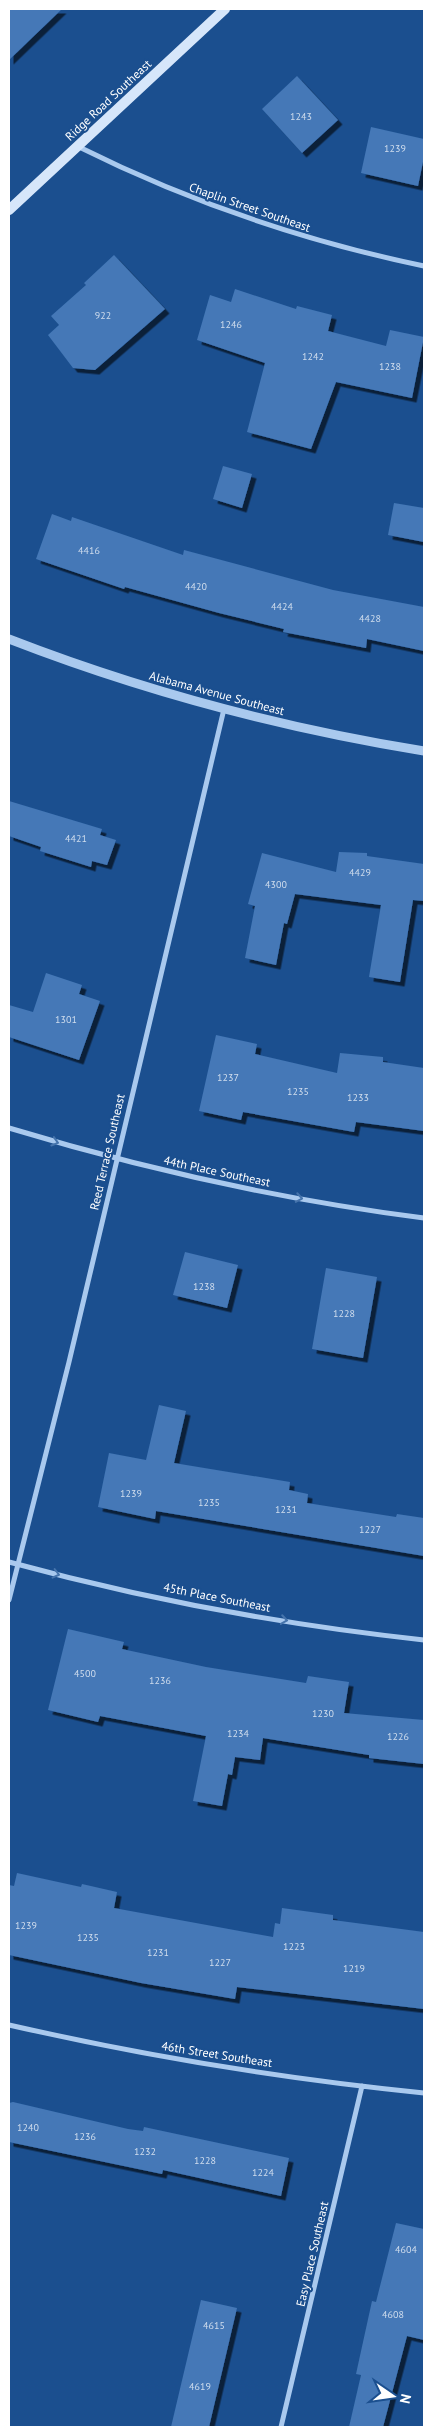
<svg xmlns="http://www.w3.org/2000/svg" width="433" height="2436" viewBox="0 0 433 2436" font-family="'PT Sans',sans-serif">
<style>
.building{fill:#4478b7;filter:url(#shadow)}
.lines{fill:none;stroke-linecap:round;stroke-linejoin:round}
.minor{stroke:#a9c9ee;stroke-width:5}
.tertiary{stroke:#a9c9ee;stroke-width:9}
.secondary{stroke:#d6e6fa;stroke-width:10}
.oneway{stroke:#4674ac}
.labels{text-anchor:middle;dominant-baseline:central;stroke-width:4;stroke-linejoin:round;paint-order:stroke}
.number-label{font-size:10px;fill:#d0dded}
.street-label{font-size:12px;fill:#fff;stroke:#1b4f8f}
</style>
<defs>
<filter id="shadow"><feDropShadow dx="4.5" dy="4.5" stdDeviation="0" flood-color="#0009"/></filter>
</defs>
<rect width="100%" height="100%" fill="#1b4f8f"/>
<path class="building" d="M9,9H62L9,60Z
M297,76L338,120L302,153L262,109Z
M371,127L424,139V157L418,186L361,173Z
M114,255L165,309L95,370L73,368L48,335L59,325L51,316L86,285L84,283Z
M235,289L296,309L297,306L332,315L328,331L386,346L390,330L424,337L412,398L336,382L311,449L247,432L265,363L197,340L210,295L231,302Z
M223,466L252,474L242,508L213,499Z
M394,503L424,508V542L388,535Z
M52,514L71,521L72,517L183,555L184,550L333,590L424,607V651L367,639L366,648L283,632L284,629L219,613L125,587L124,589L36,559Z
M9,801L102,829L100,835L116,840L107,865L92,861L91,867L40,851L41,847L9,836Z
M339,852L367,853V856L424,864V901L413,900L400,982L369,977L381,905L295,894L287,924L284,923L276,965L245,958L255,906L248,904L262,853L336,872Z
M46,973L82,985L79,994L100,1001L79,1060L9,1037V1005L33,1012Z
M216,1035L257,1044L255,1054L337,1073L340,1053L383,1057V1062L424,1068V1131L356,1122L354,1132L243,1112L241,1120L199,1111Z
M185,1252L238,1265L227,1308L173,1295Z
M326,1268L377,1277L363,1358L312,1349Z
M159,1405L186,1411L174,1463L290,1482L289,1490L308,1494L307,1503L396,1517L397,1514L424,1518V1556L156,1511L155,1519L98,1507L109,1453L146,1460Z
M68,1629L124,1642L122,1649L206,1667L306,1683L308,1676L349,1682L344,1713L424,1720V1764L369,1758V1755L263,1738L260,1760L235,1757L232,1775L228,1774L222,1806L193,1801L206,1736L100,1716L98,1722L48,1710Z
M17,1873L81,1887L82,1884L117,1892L114,1908L273,1937L275,1923L280,1924L282,1908L333,1915V1920L424,1932V2009L237,1987L235,1999L141,1983L9,1955V1885L14,1886Z
M13,2102L128,2129L143,2131L144,2127L289,2158L281,2196L163,2170L162,2174L9,2142V2103Z
M396,2223L424,2229V2340L407,2336L383,2427H349L361,2375L356,2374L372,2301L376,2302Z
M201,2300L237,2308L209,2427H171Z"/>
<g class="lines">
<path class="minor" d="M77,146C187,201 304,241 424,266
M9,1128C144,1169 284,1200 424,1218
M9,1562C144,1599 285,1625 424,1640
M9,1600L69,1362L224,709
M9,2025C145,2056 285,2079 424,2093
M281,2427L362,2086"/>
<path class="tertiary" d="M9,639C143,691 282,728 424,751"/>
<path class="secondary" d="M9,210L225,9"/>
</g>
<defs><path id="oneway-chevron" d="M-2-3.5L2.5 0L-2 3.5" fill="none" stroke-width="1.6" stroke-linecap="round" stroke-linejoin="round" transform="scale(1.25)"/></defs>
<g class="oneway">
<use href="#oneway-chevron" transform="translate(55 1142) rotate(17)"/>
<use href="#oneway-chevron" transform="translate(299 1198) rotate(10)"/>
<use href="#oneway-chevron" transform="translate(56 1574) rotate(14)"/>
<use href="#oneway-chevron" transform="translate(284 1620) rotate(9)"/>
</g>
<g class="labels">
<g class="number-label">
<text x="301" y="116">1243</text>
<text x="395" y="148">1239</text>
<text x="103" y="315">922</text>
<text x="231" y="324">1246</text>
<text x="313" y="356">1242</text>
<text x="390" y="366">1238</text>
<text x="89" y="550">4416</text>
<text x="196" y="586">4420</text>
<text x="282" y="606">4424</text>
<text x="370" y="618">4428</text>
<text x="76" y="838">4421</text>
<text x="360" y="872">4429</text>
<text x="276" y="884">4300</text>
<text x="66" y="1019">1301</text>
<text x="228" y="1077">1237</text>
<text x="298" y="1091">1235</text>
<text x="358" y="1097">1233</text>
<text x="204" y="1286">1238</text>
<text x="344" y="1313">1228</text>
<text x="131" y="1493">1239</text>
<text x="209" y="1502">1235</text>
<text x="286" y="1509">1231</text>
<text x="370" y="1529">1227</text>
<text x="85" y="1673">4500</text>
<text x="160" y="1680">1236</text>
<text x="323" y="1713">1230</text>
<text x="238" y="1733">1234</text>
<text x="398" y="1736">1226</text>
<text x="26" y="1925">1239</text>
<text x="88" y="1937">1235</text>
<text x="294" y="1946">1223</text>
<text x="158" y="1952">1231</text>
<text x="220" y="1962">1227</text>
<text x="354" y="1968">1219</text>
<text x="28" y="2127">1240</text>
<text x="85" y="2136">1236</text>
<text x="145" y="2151">1232</text>
<text x="205" y="2160">1228</text>
<text x="263" y="2172">1224</text>
<text x="406" y="2249">4604</text>
<text x="393" y="2314">4608</text>
<text x="214" y="2325">4615</text>
<text x="200" y="2386">4619</text>
</g>
<g class="street-label">
<text transform="translate(108 100) rotate(-43)">Ridge Road Southeast</text>
<text transform="translate(250 207) rotate(19)">Chaplin Street Southeast</text>
<text transform="translate(217 693) rotate(15)">Alabama Avenue Southeast</text>
<text transform="translate(107 1152) rotate(-77)">Reed Terrace Southeast</text>
<text transform="translate(217 1171) rotate(12)">44th Place Southeast</text>
<text transform="translate(217 1597) rotate(11)">45th Place Southeast</text>
<text transform="translate(217 2054) rotate(9)">46th Street Southeast</text>
<text transform="translate(312 2254) rotate(-77)">Easy Place Southeast</text>
</g>
</g>
<rect width="433" height="2436" fill="none" stroke="#ffffff" stroke-width="20"/>
<g transform="translate(393 2396) rotate(103)" stroke="#1b4f8f" stroke-width="4" paint-order="stroke">
<path d="M0-4L9 19L0 12L-9 19Z" fill="#ffffff"/>
<text y="-8" font-size="14" font-weight="bold" text-anchor="middle" fill="#ffffff">N</text>
</g>
</svg>
